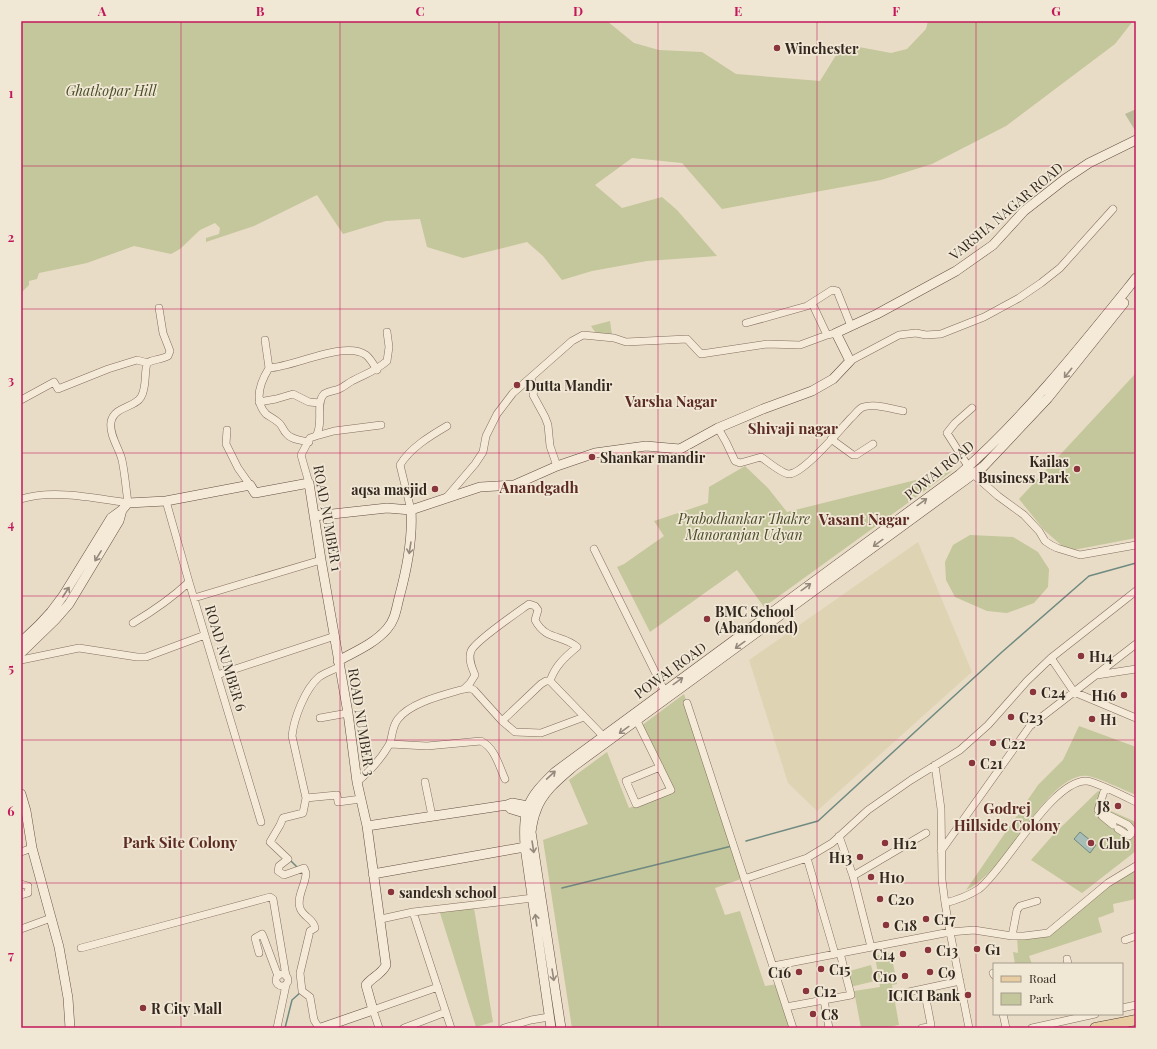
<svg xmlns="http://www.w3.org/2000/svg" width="1157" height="1049" viewBox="0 0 1157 1049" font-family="'Playfair Display',serif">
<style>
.farmland{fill:#ded4b4}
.green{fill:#c4c69b}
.cemetery{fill:#babc99}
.water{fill:#a7bdb5;stroke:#6f8a81}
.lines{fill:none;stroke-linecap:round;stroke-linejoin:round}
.stream{stroke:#6f8a81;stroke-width:1.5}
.street-casing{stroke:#826e5e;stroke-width:8}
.secondary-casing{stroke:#645041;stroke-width:10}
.primary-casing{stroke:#513e31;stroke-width:11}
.street{stroke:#f5ead8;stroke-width:7}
.secondary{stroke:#f5ead8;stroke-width:9}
.primary{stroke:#e8cda2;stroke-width:10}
.oneway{stroke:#94897c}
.grid{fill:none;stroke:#c2185b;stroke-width:1;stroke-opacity:0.55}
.poi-dot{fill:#8a343c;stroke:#f1e7d5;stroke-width:1.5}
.labels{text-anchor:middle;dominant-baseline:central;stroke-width:3.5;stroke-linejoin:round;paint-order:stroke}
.poi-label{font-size:14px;font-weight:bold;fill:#342820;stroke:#f1e7d5;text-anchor:start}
.park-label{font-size:14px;font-style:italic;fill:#484e29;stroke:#f1e7d5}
.street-label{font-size:14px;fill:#342820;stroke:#f1e7d5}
.neighbourhood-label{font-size:15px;font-weight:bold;fill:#5c2b24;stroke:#f1e7d5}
.neatline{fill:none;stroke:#c2185b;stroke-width:1.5}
.grid-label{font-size:13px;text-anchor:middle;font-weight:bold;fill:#c2185b}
</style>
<rect width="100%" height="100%" fill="#e9dcc6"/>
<path class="farmland" d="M918,542L972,672L817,811L788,783L749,660Z"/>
<path class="green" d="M21,21H607L634,43L659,50L702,52L736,74L820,81L843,44L891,53L907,49L926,29L928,21H1133L1115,44L1006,126L932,164L881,180L722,209L682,163L632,158L595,185L622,208L662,197L677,210L717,256L647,261L592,271L562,280L543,256L527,242L463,258L427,247L420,219L386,221L343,234L317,195L254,226L206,242V238L219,234L220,228L215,223L200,230L180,249L171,254L134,246L87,263L39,273L37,279L29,281V285L21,293Z
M610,321L612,335H597L591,326Z
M1136,373V538L1068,551L1044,530L1019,499Z
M745,466L768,488L787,512L952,471L764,607L737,570L650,632L617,567L624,564L664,536L654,521L708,503L709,487Z
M970,535L1013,537L1038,552L1049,569L1048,587L1034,603L1007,613L987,611L955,597L946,580L945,562L953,545Z
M684,694L744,878L715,888L725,915L740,911L765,986L778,984L791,1028H572L543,840L588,824L569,780L607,752L629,808L670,793L641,726Z
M1079,726L1136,747V795C1124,790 1099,778 1088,776C1047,771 1005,874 966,890L1038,785L1063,760Z
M1098,791L1106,794L1102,807L1136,822V851L1082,893L1031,860L1053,835Z
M1136,865V899L1113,904L1114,912L1098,918L1102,932L1029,956L1032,964H1015L1013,952L1018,953L1017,937L1049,932Z
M474,908L493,1022L476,1027L440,913Z
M891,953L897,984L892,985L899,1025L882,1028H861L854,991L880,987L875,956Z
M871,965L875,981L850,987L846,972Z"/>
<path class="cemetery" d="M1136,109V132L1125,114Z"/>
<path class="water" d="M1080,832L1096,845L1090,853L1074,839Z"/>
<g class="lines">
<path class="stream" d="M746,841L818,821L1002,652L1089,576L1136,563
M289,859L298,868
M562,888L732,846
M285,1028L292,1000L301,992"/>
<defs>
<path id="street" d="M812,303L827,335
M746,323L807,306L832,290L837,291L851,326
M265,340L269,368C261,381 253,400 266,414C270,417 275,419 279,423C282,425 283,430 286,433C291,440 301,440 309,442
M850,361L899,335L916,333L926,335L941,334L984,317L1019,298L1041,283L1060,268L1113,209
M269,368C294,367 345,340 366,355C370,358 374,365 377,370
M531,378L534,390L533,395L545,417L548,425L550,446L557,466
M21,400L54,382L58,389L108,369L137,360L148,363
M259,402L276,399L293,394L309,402L320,403
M972,408L955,423L947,433L973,474L998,496L1024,515L1039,531L1045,541L1051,545L1057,548L1080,555L1136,545
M718,428L726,442L735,461L740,463L761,457C767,461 782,474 789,474C803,474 839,431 850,419C854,416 858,409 863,407C875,403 891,409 903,411
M227,430L226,444L238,468L250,485
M316,436L334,431L381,425
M831,439L853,455H856L873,444
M309,483L301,455L310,438L316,436C324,424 315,403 324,394C329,391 334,391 339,389C344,387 348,383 352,381C367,373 374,372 387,361L389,347L387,332
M446,498L475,464L483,452L486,436L497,414L513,393L572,341L583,335L614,338L626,342L687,339L701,354L767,344L800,345L827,335L836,333
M21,499C52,489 96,498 128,503C126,489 125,474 122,460C119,448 109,435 111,422C114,406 135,408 141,397C147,387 144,374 147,363C153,359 161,360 168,356L170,351L163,333L159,308
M166,501L189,582L261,822
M411,510L400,465C410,448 430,436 447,426
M594,549L667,696
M194,598L321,560
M133,623C153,611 172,598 189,582
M1051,658L1074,692L1136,718
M21,660L79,648L137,657H146L205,635
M217,675L335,636
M1097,675L1136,669
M464,689L470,683L475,675C472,668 468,659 471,651C475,641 518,612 529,604L535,606L538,610L535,620C546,641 562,634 577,647C565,657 555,666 550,681
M687,703L793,1028
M320,718L348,713
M502,721L541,684L546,681H550L603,736
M637,721L671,790L636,804L626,781L660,767
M390,744L427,746L481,741C495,748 499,766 505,779
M935,765L941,809L942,880L945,903
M357,782C370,771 381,759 389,745C393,737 391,728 398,719C411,702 444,695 464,689L470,688L474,690L502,721L515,732L541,733L584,717
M425,782L432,816
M1105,788L1098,810L1128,825L1132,830L1131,834L1129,836L1118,829
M306,798L337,795L338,802L361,799
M1102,816L1113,825
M839,836L853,876L871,947
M941,851L1030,726L1136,644
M21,852L32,848
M807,858L835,954
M853,876L926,833
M744,879L807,858L832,843L868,810L911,780L960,750L988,725L1027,681L1051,658L1136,591
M21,884L28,886V893L21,895
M413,912L451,1028
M381,919L413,912L533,898
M21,929L51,918
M1012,936L1017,910L1020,906L1037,901
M1125,940L1136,936
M81,948L270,897L273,899L286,976
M259,953L255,938L262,934L263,936L278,976
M1067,959L1068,964
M773,966L950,932L974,930L1012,936H1024L1048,933L1108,883L1136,866
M993,973L994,975
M276 980a6 6 0 1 1 12 0a6 6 0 1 1-12 0Z
M895,995L960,981
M824,1000L829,1028
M786,1007L851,995L840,953
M1122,1008L1136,1005
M1003,1014L1006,1028
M277,1028L286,985
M319,1028L314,1020L310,997L302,991L300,973L310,931L315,928C314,919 303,917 300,908C296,897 306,884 306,873L304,868L284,875L278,871L279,866L288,859L270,842L280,825L283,818L303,813L306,798L292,736C294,718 305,689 319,677C325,673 333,670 339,667
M379,1028L373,1010L438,987
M404,1028L446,1012
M504,1028L531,1020L549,1017
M922,1028L929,1027L931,1025L924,989
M969,1028L950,932L945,903C957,900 968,896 979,889C1006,868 1051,781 1086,781C1094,781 1126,797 1136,802
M1032,1028L1095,1014"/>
<path id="secondary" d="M314,516L387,508L411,510L480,487L514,485L557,466L595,453L646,446L680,449L718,428L763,409L812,391L833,379L850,361L836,333L877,314L956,271L993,245L1024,211L1065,179L1089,163L1136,140
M21,642L39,625L51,612L63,596L111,518L122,510L128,503L166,501L250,485L255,493L309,483L321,560L348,713L357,782L367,826L386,965C382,974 372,977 366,985L373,1010L321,1028
M21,653L55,620L69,604L119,521L122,510
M338,661C354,652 374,644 387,629C395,620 396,610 399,598C407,569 413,540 411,510
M21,794L26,811L32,848L59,947L68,998L70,1028
M507,805L511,809L531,815
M367,826L507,805L512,803L533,807
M373,874L525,847
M551,1028L525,847C523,808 527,799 555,772L960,474C1025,417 1082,345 1136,278
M561,1028L531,832C532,825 533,818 536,811C542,792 560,778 574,766L983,467L1048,398L1124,303"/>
<path id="primary" d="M1095,1028L1136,1020"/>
</defs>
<use href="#street" class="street-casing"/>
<use href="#secondary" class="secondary-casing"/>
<use href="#primary" class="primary-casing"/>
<use href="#street" class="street"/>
<use href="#secondary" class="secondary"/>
<use href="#primary" class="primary"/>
</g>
<defs><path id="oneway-shaft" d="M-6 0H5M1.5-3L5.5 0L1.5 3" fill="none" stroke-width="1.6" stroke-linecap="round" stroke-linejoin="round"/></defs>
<g class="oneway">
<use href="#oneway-shaft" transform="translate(1068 373) rotate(129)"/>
<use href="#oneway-shaft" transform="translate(922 502) rotate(-36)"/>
<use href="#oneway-shaft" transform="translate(878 543) rotate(144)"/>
<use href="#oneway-shaft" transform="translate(410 548) rotate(99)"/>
<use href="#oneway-shaft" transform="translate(98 556) rotate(122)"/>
<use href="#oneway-shaft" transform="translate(806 587) rotate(-36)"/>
<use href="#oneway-shaft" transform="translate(66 592) rotate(-57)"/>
<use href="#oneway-shaft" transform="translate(740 645) rotate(144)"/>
<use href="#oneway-shaft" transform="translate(678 681) rotate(-36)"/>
<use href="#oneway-shaft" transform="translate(624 730) rotate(144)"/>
<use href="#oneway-shaft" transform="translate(551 775) rotate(-43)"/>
<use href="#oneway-shaft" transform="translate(533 847) rotate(81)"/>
<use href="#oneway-shaft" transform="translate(536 920) rotate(-98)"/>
<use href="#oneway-shaft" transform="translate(553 975) rotate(81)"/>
</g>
<path class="grid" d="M181,21V1028M340,21V1028M499,21V1028M658,21V1028M817,21V1028M976,21V1028M21,166H1136M21,309H1136M21,453H1136M21,596H1136M21,740H1136M21,883H1136"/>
<g class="poi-dot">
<circle cx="777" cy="48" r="4"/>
<circle cx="517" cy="385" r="4"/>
<circle cx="592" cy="457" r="4"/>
<circle cx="1077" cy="469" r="4"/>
<circle cx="435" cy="489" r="4"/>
<circle cx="707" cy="619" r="4"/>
<circle cx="1081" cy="656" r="4"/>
<circle cx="1033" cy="692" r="4"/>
<circle cx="1124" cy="695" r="4"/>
<circle cx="1011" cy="717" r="4"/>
<circle cx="1092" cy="719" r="4"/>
<circle cx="993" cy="743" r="4"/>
<circle cx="972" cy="763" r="4"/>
<circle cx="1118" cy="806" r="4"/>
<circle cx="885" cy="843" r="4"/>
<circle cx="1091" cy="843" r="4"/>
<circle cx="860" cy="857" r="4"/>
<circle cx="871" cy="877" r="4"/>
<circle cx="391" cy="892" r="4"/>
<circle cx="880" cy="899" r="4"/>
<circle cx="926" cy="919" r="4"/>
<circle cx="886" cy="925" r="4"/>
<circle cx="977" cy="949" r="4"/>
<circle cx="928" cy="950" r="4"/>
<circle cx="903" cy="954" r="4"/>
<circle cx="821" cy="969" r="4"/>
<circle cx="799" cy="972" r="4"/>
<circle cx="930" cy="972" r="4"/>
<circle cx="905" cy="976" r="4"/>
<circle cx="806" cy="991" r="4"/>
<circle cx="968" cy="995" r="4"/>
<circle cx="143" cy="1008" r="4"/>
<circle cx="813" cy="1014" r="4"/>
</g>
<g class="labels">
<g class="poi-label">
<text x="785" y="48">Winchester</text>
<text x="525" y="385">Dutta Mandir</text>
<text x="600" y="457">Shankar mandir</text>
<text x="1069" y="461" text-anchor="end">Kailas<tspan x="1069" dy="16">Business Park</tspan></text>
<text x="427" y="489" text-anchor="end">aqsa masjid</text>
<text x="715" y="611">BMC School<tspan x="715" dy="16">(Abandoned)</tspan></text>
<text x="1089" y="656">H14</text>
<text x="1041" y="692">C24</text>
<text x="1116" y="695" text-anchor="end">H16</text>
<text x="1019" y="717">C23</text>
<text x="1100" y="719">H1</text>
<text x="1001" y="743">C22</text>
<text x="980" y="763">C21</text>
<text x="1110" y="806" text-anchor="end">J8</text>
<text x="893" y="843">H12</text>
<text x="1099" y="843">Club</text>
<text x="852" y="857" text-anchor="end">H13</text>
<text x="879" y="877">H10</text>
<text x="399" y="892">sandesh school</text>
<text x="888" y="899">C20</text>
<text x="934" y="919">C17</text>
<text x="894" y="925">C18</text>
<text x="985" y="949">G1</text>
<text x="936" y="950">C13</text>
<text x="895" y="954" text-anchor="end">C14</text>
<text x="829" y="969">C15</text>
<text x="791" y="972" text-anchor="end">C16</text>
<text x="938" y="972">C9</text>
<text x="897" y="976" text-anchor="end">C10</text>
<text x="814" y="991">C12</text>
<text x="960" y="995" text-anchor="end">ICICI Bank</text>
<text x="151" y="1008">R City Mall</text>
<text x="821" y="1014">C8</text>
</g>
<g class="park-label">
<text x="111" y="90">Ghatkopar Hill</text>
<text x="744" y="518">Prabodhankar Thakre<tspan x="744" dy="16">Manoranjan Udyan</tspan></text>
</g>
<g class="street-label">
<text transform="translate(1006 211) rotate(-40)">VARSHA NAGAR ROAD</text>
<text transform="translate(939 470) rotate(-39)">POWAI ROAD</text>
<text transform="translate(328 518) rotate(80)">ROAD NUMBER 1</text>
<text transform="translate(226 658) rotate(73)">ROAD NUMBER 6</text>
<text transform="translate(670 670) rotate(-36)">POWAI ROAD</text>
<text transform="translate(362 722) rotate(81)">ROAD NUMBER 3</text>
</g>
<g class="neighbourhood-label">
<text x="671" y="401">Varsha Nagar</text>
<text x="793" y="428">Shivaji nagar</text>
<text x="539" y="487">Anandgadh</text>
<text x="864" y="519">Vasant Nagar</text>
<text x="1007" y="808">Godrej<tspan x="1007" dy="17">Hillside Colony</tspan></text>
<text x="180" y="842">Park Site Colony</text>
</g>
</g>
<rect width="1157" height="1049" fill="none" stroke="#f1e7d5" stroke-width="44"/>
<rect x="993" y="963" width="130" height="52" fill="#f1e7d5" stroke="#a59b8d"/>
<rect x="1001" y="976" width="20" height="6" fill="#e8cda2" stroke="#a59b8d"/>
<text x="1029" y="983" font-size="12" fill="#342820">Road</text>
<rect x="1001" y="993" width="20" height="12" fill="#c4c69b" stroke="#a59b8d"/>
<text x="1029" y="1003" font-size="12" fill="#342820">Park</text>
<rect x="22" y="22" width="1113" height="1005" class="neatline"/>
<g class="grid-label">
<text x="102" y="16">A</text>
<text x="260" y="16">B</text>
<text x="420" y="16">C</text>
<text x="578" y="16">D</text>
<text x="738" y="16">E</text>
<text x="896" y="16">F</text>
<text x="1056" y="16">G</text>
<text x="11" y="98">1</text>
<text x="11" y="242">2</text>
<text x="11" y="385">3</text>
<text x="11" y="529">4</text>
<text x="11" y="673">5</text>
<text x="11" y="816">6</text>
<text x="11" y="960">7</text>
</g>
</svg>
